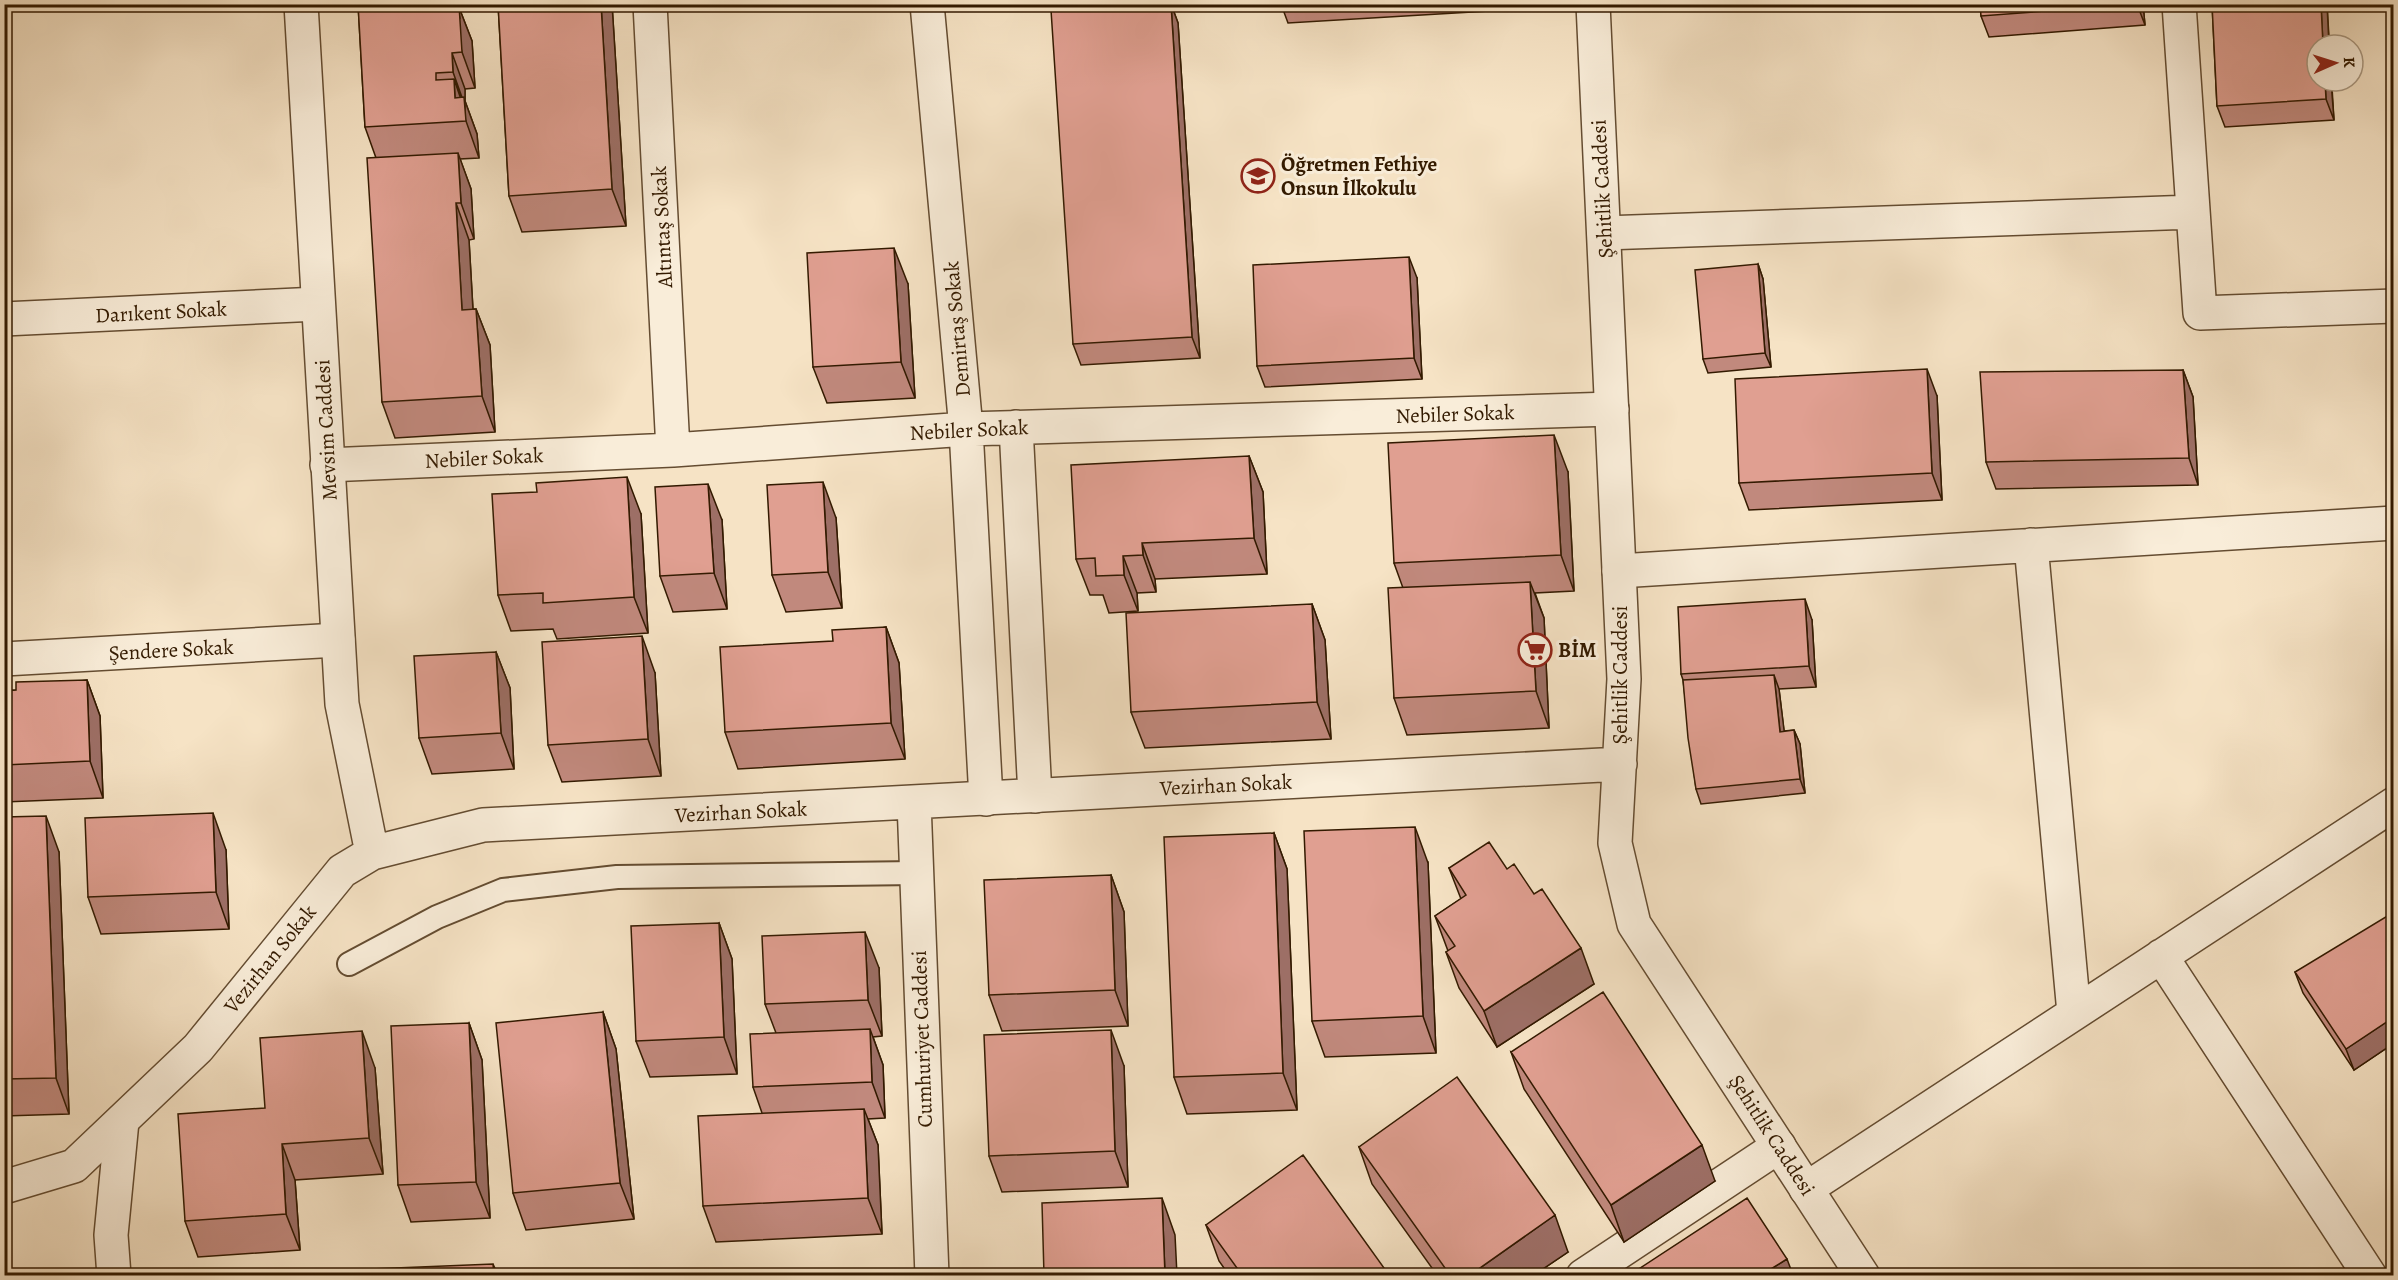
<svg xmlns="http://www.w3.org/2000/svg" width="2398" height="1280" viewBox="0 0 2398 1280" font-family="Alegreya,serif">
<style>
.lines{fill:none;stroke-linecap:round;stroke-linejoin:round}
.service-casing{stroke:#644c31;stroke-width:26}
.minor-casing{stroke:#644c31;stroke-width:36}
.tertiary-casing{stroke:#644c31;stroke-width:36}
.service{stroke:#f9edd9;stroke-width:22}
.minor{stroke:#f9edd9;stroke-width:33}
.tertiary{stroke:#f9edd9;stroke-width:33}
.wall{fill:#c1897d;stroke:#331a00;stroke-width:1.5}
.shaded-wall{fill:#9d6f66;stroke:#331a00;stroke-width:1.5}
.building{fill:#e09f91;stroke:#331a00;stroke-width:1.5}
.labels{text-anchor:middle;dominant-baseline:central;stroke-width:6;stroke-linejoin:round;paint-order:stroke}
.poi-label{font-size:21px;font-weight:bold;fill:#331a00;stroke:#f9edd9;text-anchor:start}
.street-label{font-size:21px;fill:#331a00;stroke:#f9edd9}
</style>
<rect width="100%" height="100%" fill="#f6e3c5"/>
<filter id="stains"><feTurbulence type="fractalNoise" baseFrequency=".00333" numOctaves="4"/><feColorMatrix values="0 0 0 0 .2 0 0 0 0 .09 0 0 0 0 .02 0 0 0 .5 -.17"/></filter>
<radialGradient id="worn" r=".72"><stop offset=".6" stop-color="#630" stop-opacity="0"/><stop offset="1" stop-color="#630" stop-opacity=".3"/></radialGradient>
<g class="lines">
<defs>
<path id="service" d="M349,964L437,917L503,890L617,877L916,873"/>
<path id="minor" d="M650,4L673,450
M927,4L966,429L986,799
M2179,4L2200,313L2394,306
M1604,233L2193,212
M4,319L318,304
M1016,427L1035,796
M327,465L673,450L966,429L1612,409
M2031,545L2074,1013
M1619,571L2394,523
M4,659L338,640
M2161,956L2370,1276
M1806,1189L2394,804
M114,1276L111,1235L122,1121
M1583,1276L1779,1146"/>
<path id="tertiary" d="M301,4L342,704L372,853
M1593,4L1624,679L1615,843L1634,924L1863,1276
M914,802L932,1276
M4,1187L74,1166L198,1048L342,871L372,853L483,825L1620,764"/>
</defs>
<use href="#service" class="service-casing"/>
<use href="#minor" class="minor-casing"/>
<use href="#tertiary" class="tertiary-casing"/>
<use href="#service" class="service"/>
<use href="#minor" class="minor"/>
<use href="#tertiary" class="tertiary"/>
</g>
<path class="wall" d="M358,4H460V10L472,41L475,88L465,89V101L477,134L479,158L460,159L471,189L474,239L469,240L473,309H476L490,345L495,432L395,438L382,402L376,158L365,127Z
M498,4H612L626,226L522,232L509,196Z
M1138,4H1171L1178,23L1200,358L1081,365L1073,344Z
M1281,4H1521L1522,9L1288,23Z
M1980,4H2143L2145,25L1989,37L1981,16Z
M2212,4H2327L2334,120L2225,127L2217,106Z
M1758,264L1763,279L1771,367L1708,373L1703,359Z
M1417,278L1422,379L1265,387L1257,366Z
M908,284L915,398L827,403L813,367Z
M2183,370L2193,397L2198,485L1996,489L1986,462Z
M1937,396L1942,500L1749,510L1739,483Z
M1249,456L1263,492L1267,574L1155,579L1156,592L1137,593L1138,611L1109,613L1103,595H1090L1076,559Z
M1568,472L1574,591L1535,593L1544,618L1549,728L1407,735L1394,698L1403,588L1394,563Z
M641,514L648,633L557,639L553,629L511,631L498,595Z
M836,518L842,608L786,612L772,575Z
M722,520L727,609L673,612L660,576Z
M1312,604L1325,640L1331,739L1145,748L1131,712Z
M1812,620L1816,687L1779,689L1784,731L1794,730L1800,744L1805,793L1701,804L1696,789L1683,680L1681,674Z
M886,627L899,663L905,759L738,769L725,732L833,641Z
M496,652L510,688L514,769L432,774L419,738Z
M655,673L661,776L562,782L548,745Z
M87,680L100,716L103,798L4,802V691L16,690Z
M4,817L59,852L69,1114L4,1116Z
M1274,833L1287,869L1297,1110L1187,1114L1174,1077Z
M226,850L229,929L101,934L88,897Z
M1428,863L1436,1053L1325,1057L1312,1021Z
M1449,868L1507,869L1594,984L1497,1047L1459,988L1446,952L1448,951L1435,916L1461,899Z
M1111,875L1124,912L1128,1026L1002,1031L989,995Z
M2394,922V1043L2354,1070L2303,993L2295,972Z
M719,923L732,959L737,1074L650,1077L636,1041Z
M879,968L882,1036L873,1037L883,1065L885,1118L868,1119L878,1145L882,1234L716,1242L703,1206L762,1113L753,1087L776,1033L765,1004Z
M603,1012L616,1049L634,1219L526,1230L513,1193Z
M469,1023L482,1060L490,1218L411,1222L398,1185Z
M1511,1052L1715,1181L1624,1242L1524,1089Z
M1124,1066L1128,1187L1002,1192L989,1156Z
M375,1068L383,1174L295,1180L300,1250L198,1257L185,1221L265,1108Z
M1359,1147L1568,1252L1534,1275H1437L1372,1184Z
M1206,1225L1389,1275H1229L1219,1261Z"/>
<path class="shaded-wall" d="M449,4H454L460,19L457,4H460V10L472,41L475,88L462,52Z
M601,4H612L626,226L612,189Z
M1171,4L1178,23L1200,358L1192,337Z
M2137,4H2143L2145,25Z
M2321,4H2327L2329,45H2323Z
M452,53L465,89V101L477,134L479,158L466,121L455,98L454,79L465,111V106L453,72Z
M2325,81H2331L2334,120L2326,99Z
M458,153L471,189L474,239L461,203Z
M456,203L469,240L475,346L462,310Z
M894,248L908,284L915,398L901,362Z
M1409,257L1417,278L1422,379L1414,358Z
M1758,264L1763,279L1771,367L1765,353Z
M476,309L490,345L495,432L482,396Z
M1927,369L1937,396L1942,500L1932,473Z
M2183,370L2193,397L2198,485L2189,458Z
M1554,435L1568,472L1574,591L1561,555Z
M1249,456L1263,492L1267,574L1254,538Z
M627,477L641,514L648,633L634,597Z
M823,482L836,518L842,608L828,572Z
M708,484L722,520L727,609L714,573Z
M1142,543L1155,579L1156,592L1143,555Z
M1123,556L1137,593L1138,611L1124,575Z
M1530,582L1544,618L1549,728L1536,691Z
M1805,599L1812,620L1816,687L1809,666Z
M1312,604L1325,640L1331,739L1317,702Z
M886,627L899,663L905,759L891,723Z
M642,636L655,673L661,776L648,739Z
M496,652L510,688L514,769L501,733Z
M1774,675L1779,689L1786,746L1780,732Z
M87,680L100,716L103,798L90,761Z
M1794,730L1800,744L1805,793L1800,779Z
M213,813L226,850L229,929L216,892Z
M46,816L59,852L69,1114L56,1078Z
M1415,827L1428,863L1436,1053L1423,1016Z
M1274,833L1287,869L1297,1110L1283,1073Z
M1111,875L1124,912L1128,1026L1115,990Z
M719,923L732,959L737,1074L724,1037Z
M865,932L879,968L882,1036L868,1000Z
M1581,948L1594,984L1497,1047L1484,1011Z
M603,1012L616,1049L634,1219L620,1183Z
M2394,1017V1043L2354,1070L2346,1049Z
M469,1023L482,1060L490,1218L476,1182Z
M870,1029L883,1065L885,1118L872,1082Z
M1111,1030L1124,1066L1128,1187L1115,1151Z
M362,1031L375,1068L383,1174L369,1138Z
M864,1109L878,1145L882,1234L868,1198Z
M282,1144L295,1180L300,1250L286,1214Z
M1702,1145L1715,1181L1624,1242L1611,1205Z
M1162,1198L1175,1235L1177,1275H1165Z
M1555,1215L1568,1252L1534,1275H1470Z
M1787,1259L1793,1275H1761Z
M493,1264L498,1275H494Z"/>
<path class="building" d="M358,4L459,5L462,52L452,53L453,72L436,73V80L454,79L455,98L464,97L466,121L365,127Z
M498,4H601L612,189L509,196Z
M1138,4H1171L1192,337L1073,344L1051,10Z
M1980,4H2137L1981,16Z
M2212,4H2321L2323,45H2317V81H2325L2326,99L2217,106Z
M458,153L461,203H456L462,310L476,309L482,396L382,402L367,158Z
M894,248L901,362L813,367L807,253Z
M1409,257L1414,358L1257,366L1253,265Z
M1758,264L1765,353L1703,359L1695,270Z
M1927,369L1932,473L1739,483L1735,379Z
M2183,370L2189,458L1986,462L1980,372Z
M1554,435L1561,555L1394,563L1388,443Z
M1249,456L1254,538L1142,543L1143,555L1123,556L1124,575L1096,576L1095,558L1076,559L1071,465Z
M627,477L634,597L543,603V593L498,595L492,494L537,492L536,483Z
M823,482L828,572L772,575L767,485Z
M708,484L714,573L660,576L655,487Z
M1530,582L1536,691L1394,698L1388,588Z
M1805,599L1809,666L1681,674L1678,607Z
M1312,604L1317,702L1131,712L1126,613Z
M886,627L891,723L725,732L720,647L833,641L832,630Z
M642,636L648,739L548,745L542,642Z
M496,652L501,733L419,738L414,656Z
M1774,675L1780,732L1794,730L1800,779L1696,789L1688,738L1683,680Z
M87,680L90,761L4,765V691L16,690V682Z
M213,813L216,892L88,897L85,818Z
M46,816L56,1078L4,1079V817Z
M1415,827L1423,1016L1312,1021L1304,831Z
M1274,833L1283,1073L1174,1077L1164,837Z
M1489,842L1507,869L1514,864L1534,894L1542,889L1581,948L1484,1011L1446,952L1455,946L1435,916L1466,895L1449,868Z
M1111,875L1115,990L989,995L984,880Z
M2389,915L2394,922V1017L2346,1049L2295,972Z
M719,923L724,1037L636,1041L631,926Z
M865,932L868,1000L765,1004L762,936Z
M1603,992L1702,1145L1611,1205L1511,1052Z
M603,1012L620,1183L513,1193L496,1023Z
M469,1023L476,1182L398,1185L391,1026Z
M870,1029L872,1082L753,1087L750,1034Z
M1111,1030L1115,1151L989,1156L984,1035Z
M362,1031L369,1138L282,1144L286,1214L185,1221L178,1114L265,1108L260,1038Z
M1457,1077L1555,1215L1470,1275H1450L1359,1147Z
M864,1109L868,1198L703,1206L698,1116Z
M1303,1155L1389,1275H1242L1206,1225Z
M1162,1198L1165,1275H1044L1042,1203Z
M1747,1198L1787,1259L1761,1275H1637L1634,1272Z
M493,1264L494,1275H372L371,1269Z
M315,1272V1275H234Z"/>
<defs>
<symbol id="school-ring" viewBox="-11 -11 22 22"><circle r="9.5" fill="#f9edd9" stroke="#8f2418" stroke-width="1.5"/><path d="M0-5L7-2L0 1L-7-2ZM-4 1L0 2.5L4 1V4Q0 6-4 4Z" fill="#8f2418"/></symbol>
<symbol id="supermarket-ring" viewBox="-11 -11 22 22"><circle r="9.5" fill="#f9edd9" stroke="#8f2418" stroke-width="1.5"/><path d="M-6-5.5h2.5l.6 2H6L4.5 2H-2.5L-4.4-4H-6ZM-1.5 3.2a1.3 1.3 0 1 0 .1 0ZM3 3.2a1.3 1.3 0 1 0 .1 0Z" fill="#8f2418"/></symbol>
</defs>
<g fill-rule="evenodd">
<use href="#school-ring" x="1239" y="157" width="38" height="38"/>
<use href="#supermarket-ring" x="1516" y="631" width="38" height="38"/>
</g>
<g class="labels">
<g class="poi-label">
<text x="1281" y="164">Öğretmen Fethiye<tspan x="1281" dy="24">Onsun İlkokulu</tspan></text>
<text x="1558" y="650">BİM</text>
</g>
<g class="street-label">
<text transform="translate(1602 189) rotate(-93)">Şehitlik Caddesi</text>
<text transform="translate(662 227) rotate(-93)">Altıntaş Sokak</text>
<text transform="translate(161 312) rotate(-3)">Darıkent Sokak</text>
<text transform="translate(957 329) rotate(-95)">Demirtaş Sokak</text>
<text transform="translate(1455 414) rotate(-2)">Nebiler Sokak</text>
<text transform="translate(326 430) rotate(-93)">Mevsim Caddesi</text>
<text transform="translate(969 430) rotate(-3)">Nebiler Sokak</text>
<text transform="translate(484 458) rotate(-3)">Nebiler Sokak</text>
<text transform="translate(171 650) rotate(-3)">Şendere Sokak</text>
<text transform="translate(1620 675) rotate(-90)">Şehitlik Caddesi</text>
<text transform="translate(1226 785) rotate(-3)">Vezirhan Sokak</text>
<text transform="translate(741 812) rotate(-3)">Vezirhan Sokak</text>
<text transform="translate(270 959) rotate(-51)">Vezirhan Sokak</text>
<text transform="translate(922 1039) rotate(-92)">Cumhuriyet Caddesi</text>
<text transform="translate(1772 1135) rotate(57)">Şehitlik Caddesi</text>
</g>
</g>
<rect width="2398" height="1280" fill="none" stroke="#f6e3c5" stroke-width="24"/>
<rect x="6" y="6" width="2386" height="1268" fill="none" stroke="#331a00" stroke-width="3"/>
<rect x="12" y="12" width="2374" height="1256" fill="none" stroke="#331a00" stroke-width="1.5"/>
<g transform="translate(2335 63) rotate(87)"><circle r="28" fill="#f9edd9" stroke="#aa9982" stroke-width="1.5"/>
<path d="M0-4.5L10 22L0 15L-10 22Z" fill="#8f2418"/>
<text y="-9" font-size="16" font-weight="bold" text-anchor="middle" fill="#331a00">K</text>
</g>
<rect width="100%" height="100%" filter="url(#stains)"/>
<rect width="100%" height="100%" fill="url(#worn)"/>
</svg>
